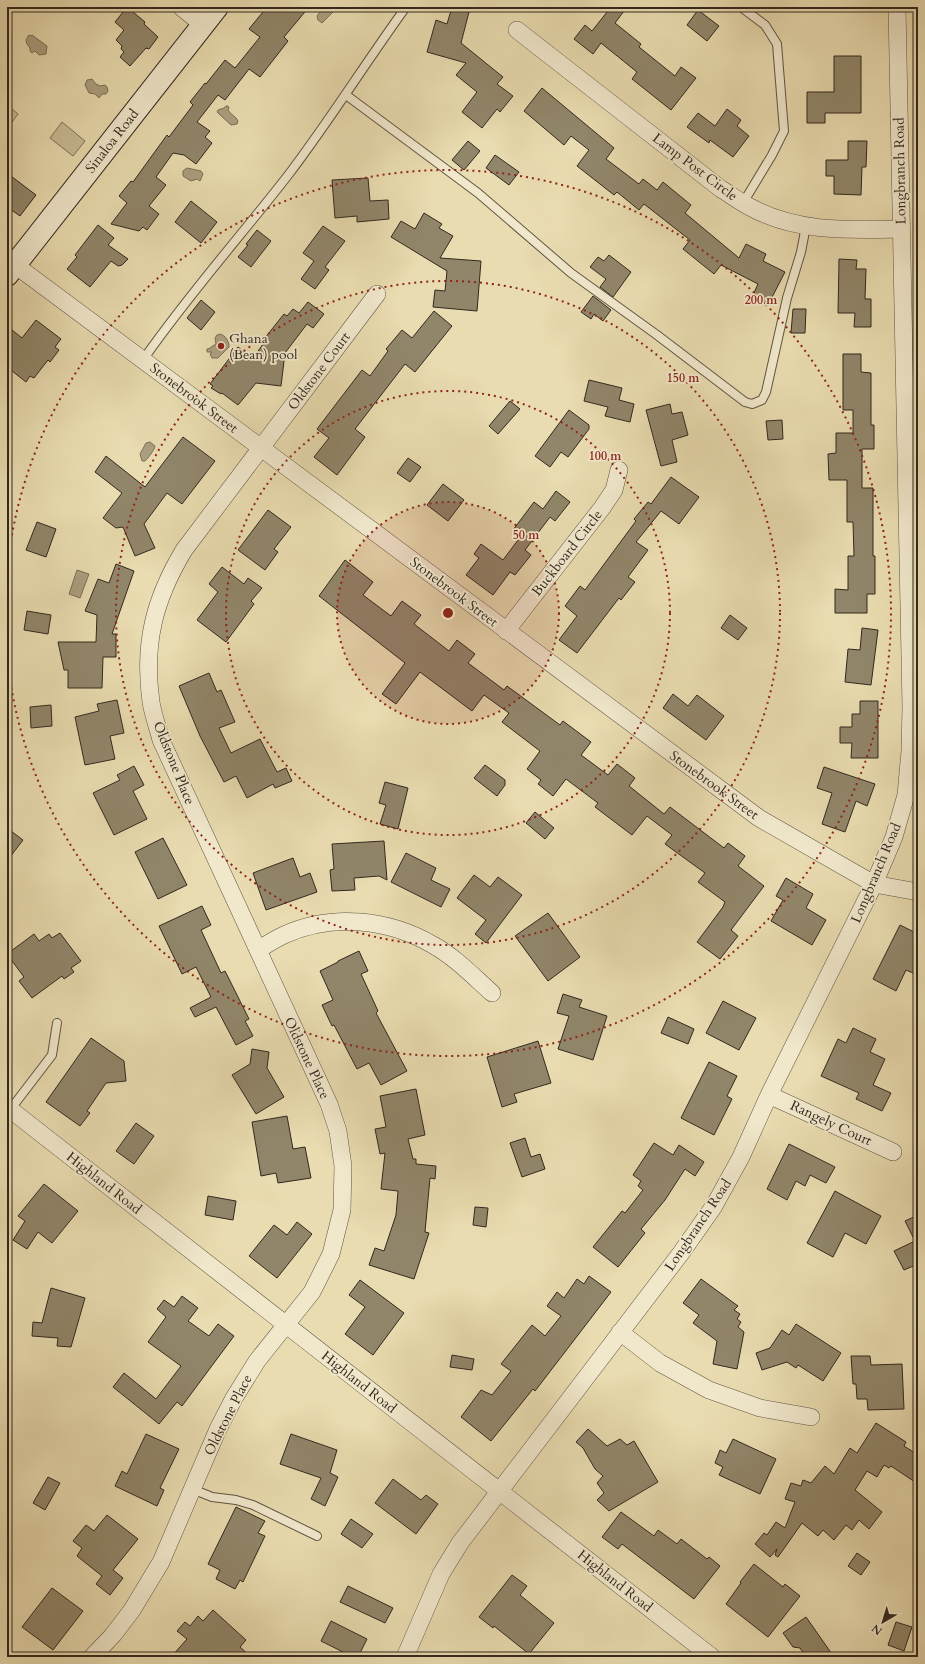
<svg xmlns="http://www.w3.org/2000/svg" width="925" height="1664" viewBox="0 0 925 1664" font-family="Cardo,serif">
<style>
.green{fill:#cabd97;stroke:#7e725b}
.water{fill:#ab9f7f;stroke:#7b6f59}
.building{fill:#91866a;stroke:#32281f}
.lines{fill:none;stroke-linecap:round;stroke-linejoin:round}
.lane-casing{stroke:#605543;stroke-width:10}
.street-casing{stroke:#605543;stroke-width:18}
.secondary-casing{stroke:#32281f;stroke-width:24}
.lane{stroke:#f1e8cc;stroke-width:8}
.street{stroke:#f1e8cc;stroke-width:17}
.secondary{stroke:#f1e8cc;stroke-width:22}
.ring{fill:none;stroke:#8f2418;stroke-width:2;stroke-dasharray:2 4}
.poi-dot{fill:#8f2418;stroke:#f1e8cc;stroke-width:1.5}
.labels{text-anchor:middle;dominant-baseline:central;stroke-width:3.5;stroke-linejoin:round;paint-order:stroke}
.street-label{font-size:14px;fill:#32281f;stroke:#f1e8cc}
.poi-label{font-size:14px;fill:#32281f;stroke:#f1e8cc;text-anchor:start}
.centre{fill:#8f2418;stroke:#f1e8cc;stroke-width:2}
.ring-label{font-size:12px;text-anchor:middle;font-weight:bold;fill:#8f2418;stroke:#f1e8cc;stroke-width:3.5;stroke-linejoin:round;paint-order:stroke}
</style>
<rect width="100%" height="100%" fill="#e9dcb0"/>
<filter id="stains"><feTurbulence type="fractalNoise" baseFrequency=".005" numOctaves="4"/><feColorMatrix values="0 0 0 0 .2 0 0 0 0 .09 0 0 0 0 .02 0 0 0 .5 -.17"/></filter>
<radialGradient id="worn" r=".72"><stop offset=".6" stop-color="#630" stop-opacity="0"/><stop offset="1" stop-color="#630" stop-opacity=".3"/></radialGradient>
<path class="green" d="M8,106L18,114L7,129V107Z
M62,122L85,141L73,156L50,138Z"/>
<path class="water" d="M324,7H338L322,23L318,20L317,16Z
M29,35L32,36V35L47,46L46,54L39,55L35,51L32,53L30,51V48L27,44L26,40Z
M92,79L96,84L100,86L105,85L107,87L108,91L106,94H102L99,98L95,94L89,93L85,85L87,80Z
M226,106H228L229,108L228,110C231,115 236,116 238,121L237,124L231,125L217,112L218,110L224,108Z
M187,168L201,171L203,174L200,181L197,179L191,181L183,176V171Z
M220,334C226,336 229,341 229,347L218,358H212L210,354L212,352H207V349L211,348V347L216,344L215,338L217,335Z
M150,442L155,446C155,449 147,460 145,461H142L140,454L146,443Z
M77,570L89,574L80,598L69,594Z"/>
<path class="building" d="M127,7L145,22L144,24L158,37L149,49L146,48L130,66L120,57L124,52L121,49L122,46L116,40L124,30L115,22Z
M267,7H309L284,37L288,41L260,77L249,69L225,100L218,95L197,122L210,131L205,137L212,143L196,164L184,155L173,153L156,177L166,185L149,206L159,214L147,230L143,227L139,231L111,224L127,203L119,196L131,181L133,182L167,135L169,137L193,105L190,102L205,83L206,84L225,60L235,68L260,37L249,29Z
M452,7L469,12L461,43L503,77L497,84L513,96L500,112L497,109L482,128L462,112L477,92L456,75L466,63L427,52L436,20L447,24Z
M611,7H627L615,23L641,44L639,47L675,76L681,67L696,78L671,110L632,79L637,72L601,43L593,54L574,39L585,25L592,31Z
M698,10L719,26L707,41L687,25Z
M834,56H861V113H825V123H807V92H834Z
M542,88L614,148L606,159L639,184L643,179L657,190L663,182L691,205L685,213L739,258L746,244L766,254L763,261L785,272L768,305L752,297L758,284L721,265L714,274L683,249L690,240L644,204L639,210L617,192L614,195L577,166L589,150L571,136L564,145L524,111Z
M727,109L741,120L737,126L749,136L733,157L710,140L709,143L687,127L698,113L715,126Z
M468,141L480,151L464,170L452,160Z
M848,141H867L866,167H862L861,195L834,194V176H826V160H848Z
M495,155L519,172L509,185L486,168Z
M7,173L36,195L20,216L7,207Z
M368,178L370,201L388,200L389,219L357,222V216L335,218L332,180Z
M191,201L217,222L201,243L175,222Z
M424,213L442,224L439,228L453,236L440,258L481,261L477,311L433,307L435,290L445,291L447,271L391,237L401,221L415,229Z
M98,225L114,238L108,245L128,259L122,265L118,266L111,261L90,287L67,269L77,257L75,255Z
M323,226L345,241L325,267L329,270L315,289L301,279L314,261L303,253Z
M257,230L271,241L251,267L238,257L248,245L246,244Z
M609,255L631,272L613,297L600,287L606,279L590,267L598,257L604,261Z
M839,259L857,260L856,269H866L865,299H871V327H854L855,313H838Z
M593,296L611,310L603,321L594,314L591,319L581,312Z
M201,300L215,312L201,330L187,318Z
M308,302L324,314L313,328L307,324L285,353L281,386L256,383L238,405L222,393L221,394L211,388L213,386L210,384L238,347L253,358L266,340L264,339L284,314L287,316L293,309L299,313Z
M793,309H806L805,333H791Z
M434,311L452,326L415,372L405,364L355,429L365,437L337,475L314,457L329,438L317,429L362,370L370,376L388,351L386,349L402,330L412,338Z
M36,320L61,339L55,347L59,350L50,362L48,360L34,378L30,376L26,382L7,367V326L22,338Z
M843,354H861V372L871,373V425H874V449H862V488H873V556H875V594H867V613H835V589L848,590V556H854L853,522H847V480H829L828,454L836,453V433H853V410H843Z
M589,380L622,388L619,400L634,404L630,422L605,416L608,407L584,401Z
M510,401L520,409L498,434L489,426Z
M670,404L672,414L682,412L688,435L672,440L677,462L661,466L646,410Z
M569,410L589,425V429L568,457L561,452L550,467L535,456Z
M782,420L783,439L768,440L766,421Z
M183,437L215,461L182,504L167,493L144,524L155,548L135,556L123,527L116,528L103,518L122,493L95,472L106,456L145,487Z
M408,458L421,467L410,482L397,473Z
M671,477L699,497L679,524L661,511L636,542L648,550L628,577L635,582L621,600L619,598L577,653L559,640L577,616L565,606L580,586L585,590L636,521L634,519L648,502L651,504Z
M443,484L464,500L448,521L427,505Z
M556,491L570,502L555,521L550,517L525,550L531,555L515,575L510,572L493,595L466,575L479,558L474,554L481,544L503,560L521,536L513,530L534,502L543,509Z
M268,510L291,527L274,549L278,552L265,570L238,550Z
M37,522L56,529L46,557L26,550Z
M345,560L373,582L363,595L391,616L402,601L421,615L414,624L449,651L457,640L475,654L468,663L504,690L507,686L560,725L563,721L591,742L581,755L608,775L617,764L635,778L629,786L664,814L670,807L724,848L728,843L745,856L738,866L764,886L731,930L738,936L720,959L697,942L723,907L725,902L698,882L705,873L665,844L672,835L647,816L632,835L595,807L598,803L566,779L553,796L538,784L541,780L527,769L540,751L502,722L509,713L484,695L472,711L420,672L396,704L382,694L405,663L319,596Z
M116,564L134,571L112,634H116V657H103L102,688H68V670H64L58,642H96L97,615L85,611L98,579L109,583Z
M222,567L244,584L248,578L262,588L251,601L254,604L226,642L197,620L218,592L209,584Z
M27,611L51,615L48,634L24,630Z
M730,615L747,628L738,640L721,628Z
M862,628L878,630L871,685L845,682L848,649L860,650Z
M209,673L217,692L221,690L235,722L219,728L231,753L260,739L277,772L286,768L292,781L275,788L273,784L247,798L236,776L224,782L200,736L179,686Z
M673,694L688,706L697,695L724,716L706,740L663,708Z
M117,700L124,733L110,736L115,759L85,765L75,717L99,711L97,704Z
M860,701H878V758H851L852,743H840V727H852V714H860Z
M51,705L52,726L31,728L30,707Z
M485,765L505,780V785L497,796L474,778Z
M134,766L144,785L133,791L147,819L114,835L93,793L120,780L117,775Z
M824,767L875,784L867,806L856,801L845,832L822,824L832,793L817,788Z
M385,782L408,788L398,829L380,824L386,805L379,803Z
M535,812L554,828L545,839L526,823Z
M7,828L23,840L7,861Z
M163,838L187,885L158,899L135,852Z
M384,841L387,880L379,876L354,878L355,890L332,891L330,870L334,869L332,844Z
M406,853L436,868L431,880L450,889L441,907L391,882Z
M293,858L300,877L310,873L317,892L266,910L253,873Z
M474,875L490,887L498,877L522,895L486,943L475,934L486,920L457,898Z
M786,878L813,894L806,908L826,920L812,945L771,921L783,900L776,896Z
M202,906L211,925L201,930L221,973L225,971L249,1019L245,1021L253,1036L236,1045L216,1007L195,1017L190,1008L211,997L196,967L182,974L159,926Z
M548,913L580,957L548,981L515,936Z
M900,925L918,934V963L913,973L906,970L896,991L873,979Z
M60,933L81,961L71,968L74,972L64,979L62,976L32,998L19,981L24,977L7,954L34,934L39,941L49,934L52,938Z
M359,951L368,971L361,974L378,1011L376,1013L407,1071L381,1085L369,1063L357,1069L334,1025L332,1026L322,1005L333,1000L320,971L338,962V961Z
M563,994L582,1000L579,1007L607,1016L593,1060L558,1049L569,1016L557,1013Z
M723,1001L756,1018L739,1050L706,1033Z
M668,1017L694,1029L688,1044L661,1033Z
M853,1028L876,1039L870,1052L885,1059L873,1085L891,1093L882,1111L856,1099L859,1093L821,1076L838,1039L846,1043Z
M91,1038L124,1061L126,1081L106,1083L87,1111L90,1113L80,1126L46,1102Z
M538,1041L551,1083L514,1094L517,1102L502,1107L487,1057Z
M252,1049L269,1052L267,1068L284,1097L256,1114L232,1075L250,1064Z
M709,1062L737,1076L727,1096L732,1099L714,1135L681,1118Z
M416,1089L425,1135L408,1139L413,1159H416V1164L436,1166L435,1179L430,1178L425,1232L429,1233L414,1279L369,1265L375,1248L384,1251L396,1215L398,1191L381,1189L385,1153L380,1154L375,1129L386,1127L380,1096Z
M287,1116L293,1149L305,1147L311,1178L278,1183L276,1173L261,1176L252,1122Z
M136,1123L154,1136L134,1164L116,1151Z
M525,1138L531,1157L540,1154L545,1169L522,1177L510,1143Z
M654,1143L673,1155L679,1145L704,1162L695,1176L685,1169L665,1200L641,1229L645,1233L618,1267L593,1247L622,1211L625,1213L643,1190L638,1186L641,1181L633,1175Z
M789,1144L835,1167L826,1183L810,1175L805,1186L796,1181L787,1200L767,1189Z
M44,1184L78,1211L52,1243L38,1232L27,1249L13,1240L25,1221L18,1216Z
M835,1191L881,1216L866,1244L845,1233L833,1257L807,1243Z
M208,1196L236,1201L233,1220L205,1215Z
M475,1207L488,1208L486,1227L473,1225Z
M918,1215V1264L904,1270L894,1251L915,1241L905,1221Z
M297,1222L312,1234L277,1278L249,1256L274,1225L287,1235Z
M589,1276L611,1292L535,1391L533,1389L491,1441L461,1417L481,1390L492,1395L511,1371L501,1364L532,1325L545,1336L561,1316L547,1306L557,1292L564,1298L577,1279L584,1284Z
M701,1279L738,1306L734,1310L740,1314L737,1319L741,1322L738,1327L744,1332L737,1369L713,1364L717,1341L693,1323L699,1315L683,1303Z
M360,1280L404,1313L373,1355L345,1334L365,1307L349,1295Z
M51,1288L85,1298L71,1347L57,1346L58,1338L32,1336L33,1322L42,1323Z
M182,1296L198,1308L188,1321L209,1336L218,1324L234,1336L182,1406L177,1402L159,1424L113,1387L124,1373L156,1399L181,1366L148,1342L166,1317L157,1309L164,1300L174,1307Z
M796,1324L841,1353L823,1381L798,1365L796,1368L787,1362L762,1370L756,1353L770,1348L782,1330L789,1335Z
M452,1355L474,1359L472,1370L450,1367Z
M851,1356H870L871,1365L902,1364L904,1409L868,1410L867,1399H857L856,1384H853Z
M876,1423L906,1442L904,1446L918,1455V1484L891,1466L889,1468L884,1465L877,1477L867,1471L855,1490L882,1512L869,1529L859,1520L852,1530L846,1525L834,1540L823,1530L818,1536L802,1523L778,1557L775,1555L777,1549L770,1557L755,1544L764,1533L767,1535L776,1522L785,1528L795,1502L785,1499L791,1483L801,1486L803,1480L811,1483L825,1466L834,1474L850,1448L857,1453Z
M588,1429L607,1446L620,1439L627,1445L634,1441L658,1482L609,1511L597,1500L604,1493L597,1483L603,1476L595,1469L583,1448L576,1442Z
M146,1434L179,1449L160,1488L164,1490L157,1506L115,1486L122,1471L127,1474Z
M291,1434L337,1450L330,1473L338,1477L325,1506L311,1499L321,1478L280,1464Z
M733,1439L776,1459L760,1494L719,1475L723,1467L715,1463L720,1450L726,1453Z
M48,1477L60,1483L45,1510L33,1503Z
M393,1479L421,1500L426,1495L438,1504L416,1534L375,1503Z
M236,1507L265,1521L258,1533L265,1536L243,1582L240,1580L235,1589L216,1579L220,1570L208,1564Z
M621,1512L654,1536L658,1530L677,1544L681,1539L707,1559L709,1557L720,1566L694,1599L622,1544L618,1549L602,1537Z
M107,1515L138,1539L113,1570L123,1578L110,1595L96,1584L102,1576L77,1556L82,1548L73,1541L86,1525L94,1531Z
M351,1519L373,1534L362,1548L341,1534Z
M857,1553L870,1562L861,1575L848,1566Z
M754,1564L783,1587L785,1584L800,1596L768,1637L726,1604L741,1583L740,1582Z
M512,1575L527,1586L520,1595L554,1623L529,1654L494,1626L493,1628L479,1617Z
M348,1586L393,1608L385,1623L340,1602Z
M52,1588L83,1611L53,1650L22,1627Z
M213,1610L246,1640L240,1647L251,1657H171L187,1639L177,1631L185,1622L190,1626L198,1616L203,1621Z
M806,1617L834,1657H806L800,1648L793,1647L783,1633Z
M331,1621L367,1639L358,1657H353L321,1641Z
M896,1622L912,1627L904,1651L888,1645Z"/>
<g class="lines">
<defs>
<path id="lane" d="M741,7L765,25L777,44L784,131L772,155L743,203
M346,95L478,193L571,273L657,335L745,402L752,404L762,400L766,392L787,298L801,252L806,226
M143,360C188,295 241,236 289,174C330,120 366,62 406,7
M10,1110L52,1055L57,1023
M192,1489L212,1497L236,1500L253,1505L317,1536"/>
<path id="street" d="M181,7L203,25
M517,30L721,189C731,195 740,202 750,207C797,233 850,230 901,229
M7,259L759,818L874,884L918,892
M506,631L602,508L614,490L619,470
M258,950C266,945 275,939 284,935C332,913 389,919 433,945C455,957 474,977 492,993
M769,1095L893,1152
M7,1107L712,1657
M620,1332L660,1363L709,1390L760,1408L811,1417
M92,1657L113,1635L132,1610L161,1562L218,1429L234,1398L257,1361L312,1292L331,1254L342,1210L343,1166L338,1131L329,1104L161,740C158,728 153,715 151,702C143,644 154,600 184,550L377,294
M405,1657L441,1574L460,1543L681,1253L714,1206L741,1157L769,1095L874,884L894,837L906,795L910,751L911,707L897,7"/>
<path id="secondary" d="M7,275L217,7"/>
</defs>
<use href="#lane" class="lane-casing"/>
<use href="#street" class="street-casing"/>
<use href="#secondary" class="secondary-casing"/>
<use href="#lane" class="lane"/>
<use href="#street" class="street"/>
<use href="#secondary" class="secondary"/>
</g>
<circle cx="448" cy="613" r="111" fill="#8f2418" fill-opacity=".12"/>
<g class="ring">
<circle cx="448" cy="613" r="111"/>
<circle cx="448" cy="613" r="222"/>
<circle cx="448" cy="613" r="332"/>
<path d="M7 571A443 443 0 1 1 7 655"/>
</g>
<circle class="poi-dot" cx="221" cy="346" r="4"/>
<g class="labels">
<g class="street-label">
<text transform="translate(112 141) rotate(-52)">Sinaloa Road</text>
<text transform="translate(695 167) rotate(37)">Lamp Post Circle</text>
<text transform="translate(900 171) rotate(-91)">Longbranch Road</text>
<text transform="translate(319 371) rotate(-53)">Oldstone Court</text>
<text transform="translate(194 398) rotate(37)">Stonebrook Street</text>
<text transform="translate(567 553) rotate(-52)">Buckboard Circle</text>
<text transform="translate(454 592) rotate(37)">Stonebrook Street</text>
<text transform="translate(174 763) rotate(68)">Oldstone Place</text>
<text transform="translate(714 785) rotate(36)">Stonebrook Street</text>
<text transform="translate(876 873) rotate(-67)">Longbranch Road</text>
<text transform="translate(307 1058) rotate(65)">Oldstone Place</text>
<text transform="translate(831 1123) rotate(25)">Rangely Court</text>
<text transform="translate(104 1183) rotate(38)">Highland Road</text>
<text transform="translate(698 1225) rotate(-56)">Longbranch Road</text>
<text transform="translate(359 1382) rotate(38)">Highland Road</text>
<text transform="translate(228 1415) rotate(-63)">Oldstone Place</text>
<text transform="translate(615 1581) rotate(38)">Highland Road</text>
</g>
<g class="poi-label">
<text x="229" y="338">Ghana<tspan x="229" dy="16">(Bean) pool</tspan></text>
</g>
</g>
<circle cx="448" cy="613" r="6" class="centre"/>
<g class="ring-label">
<text x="761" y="304">200 m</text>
<text x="683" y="382">150 m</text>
<text x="605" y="460">100 m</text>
<text x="526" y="539">50 m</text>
</g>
<rect width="925" height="1664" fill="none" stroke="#e9dcb0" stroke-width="24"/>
<rect x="8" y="8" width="909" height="1648" fill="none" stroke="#32281f" stroke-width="2"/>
<rect x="12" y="12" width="901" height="1640" fill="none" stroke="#32281f"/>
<g transform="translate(883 1622) rotate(218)" stroke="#f1e8cc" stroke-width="3" paint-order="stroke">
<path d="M0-3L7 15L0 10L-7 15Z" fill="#32281f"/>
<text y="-6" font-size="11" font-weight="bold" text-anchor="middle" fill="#32281f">N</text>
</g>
<rect width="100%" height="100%" filter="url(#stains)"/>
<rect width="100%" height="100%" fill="url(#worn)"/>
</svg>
